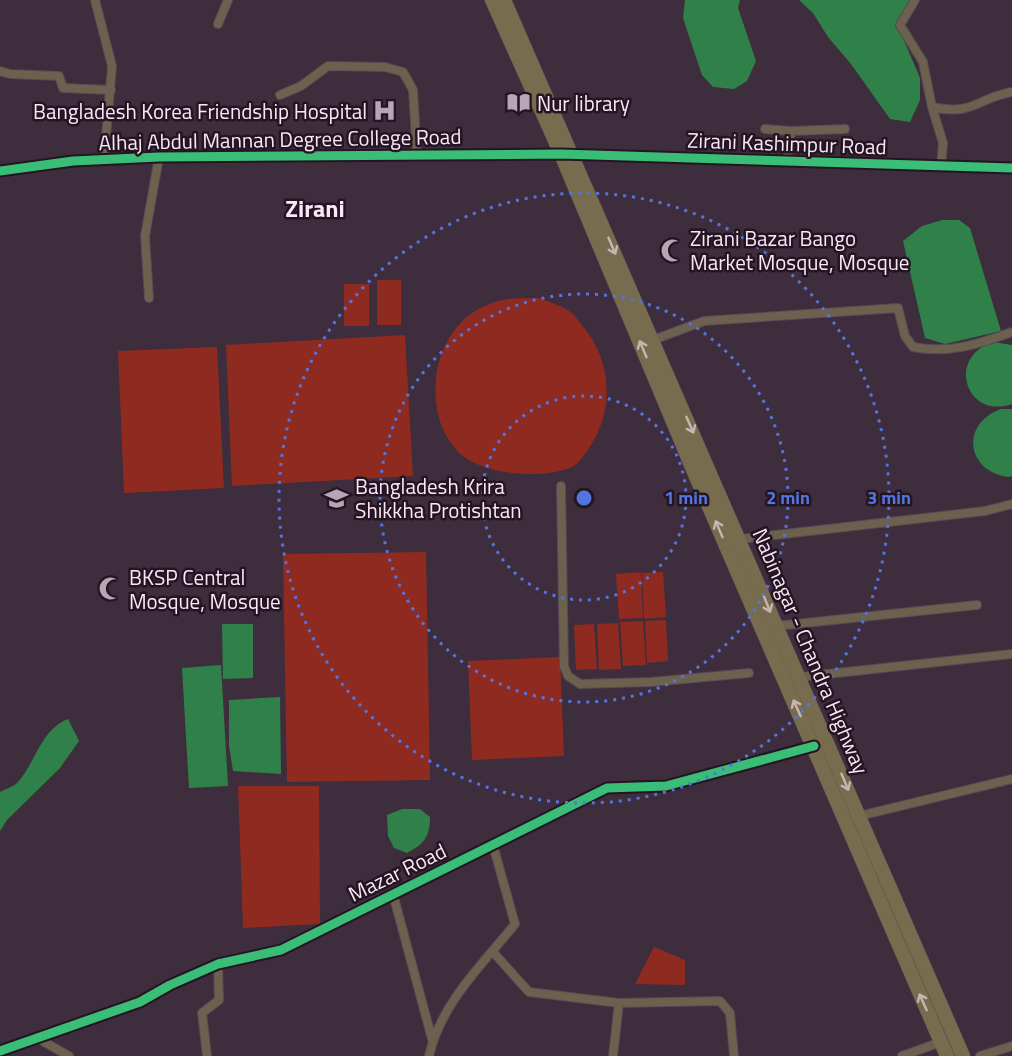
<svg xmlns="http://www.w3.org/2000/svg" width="1012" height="1056" viewBox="0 0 1012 1056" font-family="'Titillium Web',sans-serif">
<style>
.green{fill:#8f2a21}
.water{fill:#308049}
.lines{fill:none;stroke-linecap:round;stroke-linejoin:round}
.minor-casing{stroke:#574955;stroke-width:10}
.tertiary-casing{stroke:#574955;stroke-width:12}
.trunk-casing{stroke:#574955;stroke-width:15}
.minor{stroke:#6c614e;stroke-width:8}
.tertiary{stroke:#6c614e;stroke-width:10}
.trunk{stroke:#786c4e;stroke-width:14}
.cycleway-casing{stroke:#231521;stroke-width:13}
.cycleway{stroke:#3abd76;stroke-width:9}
.oneway{stroke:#c7b5b4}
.ring{fill:none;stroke:#5474e0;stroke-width:3;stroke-dasharray:3 6}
.labels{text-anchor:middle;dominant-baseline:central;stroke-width:5;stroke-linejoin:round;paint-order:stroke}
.poi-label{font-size:21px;fill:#fbe6f8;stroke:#231521;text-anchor:start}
.street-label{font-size:21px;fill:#fbe6f8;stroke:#231521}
.quarter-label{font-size:24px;font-weight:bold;fill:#fbe6f8;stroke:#231521}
.centre{fill:#5474e0;stroke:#231521;stroke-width:3}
.ring-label{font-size:18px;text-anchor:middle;font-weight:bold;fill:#5474e0;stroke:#231521;stroke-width:5;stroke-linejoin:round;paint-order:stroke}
</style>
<rect width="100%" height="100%" fill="#3e2d3c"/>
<path class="green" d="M377,280H401V325H377Z
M369,284V326H344V284Z
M539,298C549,302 560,305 569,311C574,314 578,320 581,324C609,356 615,401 595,438C590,447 581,462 572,467C544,480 482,475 459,453C448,442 439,424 437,409C429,361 452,310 503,300C514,297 528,299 539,298Z
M405,335L413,476L232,486L226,345Z
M217,347L224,488L124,493L118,351Z
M426,552L430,780L287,782L283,554Z
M641,572L643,618L619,619L616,574Z
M663,572L666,617L644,619L642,573Z
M666,620L668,661L647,663L645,621Z
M643,621L646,665L623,666L620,622Z
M618,623L621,669L599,670L597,624Z
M594,624L597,669L576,670L574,625Z
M560,657L564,756L472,760L468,661Z
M238,786H319L320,924L243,928Z
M654,947L685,960V985L635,984Z"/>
<path class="water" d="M685,0H740L738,8L756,61L747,81L734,89L713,87L702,75L683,18Z
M799,0H910L897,24L920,78V100L910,122L890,119L851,64L828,37L813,13Z
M942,220H959L970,228L1001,331L945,344L925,338L903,241L922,226Z
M993,342L1012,345V404C967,420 945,358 993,342Z
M1001,409H1012V476L1008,477C966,471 960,424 1001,409Z
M222,624H253V678L223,679Z
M221,665L228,786L189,788L182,668Z
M280,697L281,774L233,771L229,746V700Z
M68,719L79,741L60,768L7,820L0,831V792C5,789 13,787 17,783C36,763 40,730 68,719Z
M402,809H420L430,817C430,837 424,844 407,853L394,848L388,836L387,815Z"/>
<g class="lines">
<defs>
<path id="minor" d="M95,0L112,66L104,160
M915,0L900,25L923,62L932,107C974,116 977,98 1012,92
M218,24L228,0
M0,71L10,74L59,76L63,88L111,90
M280,95L301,86L328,66L385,67L403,72L413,90L417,155
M932,107L943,143L941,167
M765,129L791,131
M787,161L791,131L845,129
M149,298L145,236L159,157
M653,340L704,321L898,308L905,336L913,347C948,354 980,344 1012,332
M561,486L564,666L568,676L580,684L651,682L749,673
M740,539L985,511L1012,504
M776,626L977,605
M800,677L1012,654
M859,816L1012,779
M393,894L432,1039
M493,952L529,992L619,1003L720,1001L730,1013L734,1056
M39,1039L69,1056
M0,1051L140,1002L170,985L218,964L281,950L607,788L666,786L814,746
M207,1056L202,1013L219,1000L218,964
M429,1056C441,1003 482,965 515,924L493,845
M613,1056L619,1003
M902,1056L941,1042
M980,1056L1012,1046"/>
<path id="tertiary" d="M0,171L73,161L159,157L561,154L1012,168"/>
<path id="trunk" d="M492,0L561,154L697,479L947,1056
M504,0L963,1056"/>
</defs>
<use href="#minor" class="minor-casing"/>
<use href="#tertiary" class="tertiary-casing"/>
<use href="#trunk" class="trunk-casing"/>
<use href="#minor" class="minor"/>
<use href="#tertiary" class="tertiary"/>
<use href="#trunk" class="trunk"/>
<defs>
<path id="cycleway" d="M0,171L73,161L159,157L561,154L1012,168
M0,1051L140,1002L170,985L218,964L281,950L607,788L666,786L814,746"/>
</defs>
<use href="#cycleway" class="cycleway-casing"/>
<use href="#cycleway" class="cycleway"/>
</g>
<defs><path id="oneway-shaft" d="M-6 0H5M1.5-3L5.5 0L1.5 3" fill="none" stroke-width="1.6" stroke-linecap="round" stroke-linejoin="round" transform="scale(1.5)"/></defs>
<g class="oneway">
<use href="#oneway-shaft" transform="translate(612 246) rotate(67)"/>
<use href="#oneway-shaft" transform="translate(643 349) rotate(-113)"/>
<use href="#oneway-shaft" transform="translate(690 425) rotate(66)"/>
<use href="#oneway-shaft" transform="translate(719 529) rotate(-113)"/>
<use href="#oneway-shaft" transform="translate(767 604) rotate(68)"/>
<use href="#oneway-shaft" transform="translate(797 708) rotate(-114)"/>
<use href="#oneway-shaft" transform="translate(845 782) rotate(67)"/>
<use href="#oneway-shaft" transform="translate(923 1002) rotate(-114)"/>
</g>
<g class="ring">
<circle cx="584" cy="498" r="102"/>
<circle cx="584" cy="498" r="204"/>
<circle cx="584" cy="498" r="305"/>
</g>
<defs>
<symbol id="library-bare" viewBox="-9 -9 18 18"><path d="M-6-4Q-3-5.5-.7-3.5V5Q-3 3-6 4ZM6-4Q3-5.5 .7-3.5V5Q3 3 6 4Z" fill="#b9a5b6" stroke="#231521" stroke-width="2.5" paint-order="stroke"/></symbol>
<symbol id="hospital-bare" viewBox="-9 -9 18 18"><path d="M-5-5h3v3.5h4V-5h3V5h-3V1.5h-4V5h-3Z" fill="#b9a5b6" stroke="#231521" stroke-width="2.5" paint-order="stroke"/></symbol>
<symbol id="mosque-bare" viewBox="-9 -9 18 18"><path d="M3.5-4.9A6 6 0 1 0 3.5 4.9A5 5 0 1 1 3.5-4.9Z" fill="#b9a5b6" stroke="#231521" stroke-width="2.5" paint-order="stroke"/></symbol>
<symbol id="university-bare" viewBox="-9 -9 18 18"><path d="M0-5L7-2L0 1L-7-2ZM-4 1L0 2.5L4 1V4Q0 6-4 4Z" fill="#b9a5b6" stroke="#231521" stroke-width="2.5" paint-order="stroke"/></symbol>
</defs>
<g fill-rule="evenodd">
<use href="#library-bare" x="502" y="86" width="33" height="33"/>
<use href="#hospital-bare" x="368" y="94" width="33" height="33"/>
<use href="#mosque-bare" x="656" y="234" width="33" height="33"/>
<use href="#university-bare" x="320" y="482" width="33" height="33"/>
<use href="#mosque-bare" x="94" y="572" width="33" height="33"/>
</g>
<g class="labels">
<g class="poi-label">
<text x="537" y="103">Nur library</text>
<text x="367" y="111" text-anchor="end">Bangladesh Korea Friendship Hospital</text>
<text x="690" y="238">Zirani Bazar Bango<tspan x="690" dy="24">Market Mosque, Mosque</tspan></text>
<text x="355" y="486">Bangladesh Krira<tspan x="355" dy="24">Shikkha Protishtan</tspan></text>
<text x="129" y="577">BKSP Central<tspan x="129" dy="24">Mosque, Mosque</tspan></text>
</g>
<g class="street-label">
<text transform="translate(280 139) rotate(-1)">Alhaj Abdul Mannan Degree College Road</text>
<text transform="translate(787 143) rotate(2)">Zirani Kashimpur Road</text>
<text transform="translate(811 651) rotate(67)">Nabinagar - Chandra Highway</text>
<text transform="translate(397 872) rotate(-26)">Mazar Road</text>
</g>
<g class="quarter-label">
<text x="315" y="208">Zirani</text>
</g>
</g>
<circle cx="584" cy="498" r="9" class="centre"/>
<g class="ring-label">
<text x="686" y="504">1 min</text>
<text x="788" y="504">2 min</text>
<text x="889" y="504">3 min</text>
</g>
</svg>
